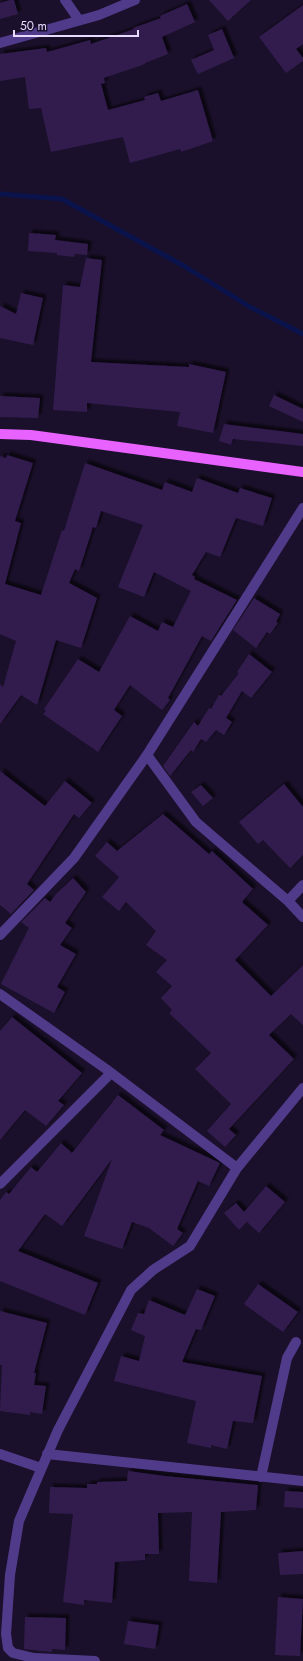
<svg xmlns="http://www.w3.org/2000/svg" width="303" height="1661" viewBox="0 0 303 1661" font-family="Jost,sans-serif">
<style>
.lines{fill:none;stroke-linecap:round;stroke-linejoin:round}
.stream{stroke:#0a134b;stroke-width:5}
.building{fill:#311c4d;filter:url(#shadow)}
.minor{stroke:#503b8b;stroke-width:10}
.tertiary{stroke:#503b8b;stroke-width:10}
.primary{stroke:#e862ff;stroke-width:10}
</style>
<defs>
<filter id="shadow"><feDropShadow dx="3.5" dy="-3.5" stdDeviation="1" flood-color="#0009"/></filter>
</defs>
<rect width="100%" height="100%" fill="#1b102b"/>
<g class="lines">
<path class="stream" d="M0,194L62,199L184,266L250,307L303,334"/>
</g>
<path class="building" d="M10,0H14L18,14L0,19V3Z
M209,0H251L228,21Z
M187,4L195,22L162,37L168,54L145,63V64L104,78L105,83L101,84L108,110L145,100L144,97L158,93L161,101L198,90L213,141L181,152L180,149L130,163L123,137L51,152L41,108L29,109L25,77L0,81V54L46,48L47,52L90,40L91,44L134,29L133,28L161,18L160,16Z
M303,5V44L296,49L303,58V61L286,73L259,37Z
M222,29L234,58L198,74L191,60L214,50L208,35Z
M29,233L56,235L55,240L88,244L87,255L75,254L74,257L57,255V253L28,251Z
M86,258L102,260L91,362L189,367V364L226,372L213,433L177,426L180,412L87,403V412L53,410L63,285L80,287Z
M21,293L43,298L33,345L0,338V306L16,314Z
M274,395L303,409V422L269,406Z
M0,396L40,398L38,418L0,417Z
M224,424L303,434V446L233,439L231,445L219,441Z
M7,455L33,463L15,521L21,523L5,584L41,595L62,530L64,531L85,463L162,490L165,482L192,492L197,478L238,493L240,488L272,498L263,526L236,518L220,557L206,552L192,575L195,577L194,579L237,600L211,641L202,636L168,698L170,700L162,710L130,685L114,710L122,716L98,752L43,714L46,711L44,709L78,659L99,672L130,616L158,631L162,622L173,627L191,591L154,572L144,597L118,587L143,525L101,511L96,528L93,527L79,571L75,569L69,583L97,598L81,648L56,640L37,705L21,695L0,724V684L3,687L16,641L0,634V456L6,458Z
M254,598L280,614L276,622L278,623L270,634L267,632L256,648L233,630Z
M249,654L272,672L251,698L242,691L226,718L232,722L224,735L216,730L206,742L201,739L193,752L191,750L170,776L163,766L194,722L198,726L209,708L211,709L219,695L221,696L239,673L237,672Z
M0,771L45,806L65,781L92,803L79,818L74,814L27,884L34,890L11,914L0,905Z
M284,784L303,807V855L290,868L263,840L258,844L239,822Z
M201,785L213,798L203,806L191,792Z
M163,814L209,854L212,851L253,889L242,902L268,925L235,960L271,996L303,965V1025L291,1014L269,1035L294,1059L229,1129L236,1135L225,1147L207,1131L231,1104L195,1069L211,1053L169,1013L172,1010L161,998L172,986L156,972L167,960L146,945L156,931L126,902L119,911L102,897L119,877L95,856L107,842L117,851Z
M73,878L86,892L65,923L72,928L60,945L76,954L57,987L65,992L54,1013L1,984L29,928L21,922L45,898L50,902L56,894Z
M12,1017L82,1073L58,1101L64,1105L46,1126L25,1110L0,1140V1031Z
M118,1095L164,1130L160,1135L220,1163L209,1186L198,1181L177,1229L183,1233L173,1246L149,1228L132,1222L122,1249L84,1236L112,1159L62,1226L45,1214L18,1251L98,1283L85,1315L0,1281V1200L6,1192L9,1194L31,1167L37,1172L61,1143L72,1153Z
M266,1186L285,1202L259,1233L247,1222L239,1230L224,1213L236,1203L244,1212Z
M258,1284L298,1312L283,1332L244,1304Z
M197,1289L215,1296L201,1330L196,1329L182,1362L262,1376L253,1423L233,1421L227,1449L211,1445V1448L187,1443L196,1401L114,1381L121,1356L139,1361L145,1336L131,1330L138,1313L144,1314L149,1300L185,1315Z
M0,1311L47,1323L34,1373H36L34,1385L46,1386L42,1414L30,1412V1415L0,1411L2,1365H0Z
M128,1471L165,1476L258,1485L256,1510L221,1512L217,1583L189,1581L192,1512L158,1513L159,1554H145V1560L115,1562L112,1603L84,1600V1605L63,1602L73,1514L49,1513L50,1487L87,1488V1484H97V1482L127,1481Z
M285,1491L303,1492V1508L284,1507Z
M303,1551V1574L280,1575L278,1553Z
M278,1597L303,1599L300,1656L275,1655Z
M25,1617L66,1618L65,1650L52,1649V1652L24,1649Z
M128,1621L159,1625L155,1649L124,1644Z"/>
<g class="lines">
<path class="minor" d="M65,0L79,20
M0,43L99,15L135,0
M147,755L196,822L288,901L303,917
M288,901L303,885
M0,994L106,1069L237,1168
M0,1184L111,1073
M0,1454L41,1468
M47,1454L303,1481
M261,1477L287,1358L296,1342
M95,1661L34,1658L13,1653L8,1648L6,1634L10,1575L19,1521L58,1430L131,1290L153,1270L190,1246L237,1168L303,1088"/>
<path class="tertiary" d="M0,935L74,858L147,755L303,508"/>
<path class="primary" d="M0,434L31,435L303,472"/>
</g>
<path d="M14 30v6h124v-6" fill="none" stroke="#e7dbff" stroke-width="2"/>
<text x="20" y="30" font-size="12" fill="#e7dbff" stroke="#1b102b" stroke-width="3" paint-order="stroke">50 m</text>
</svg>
